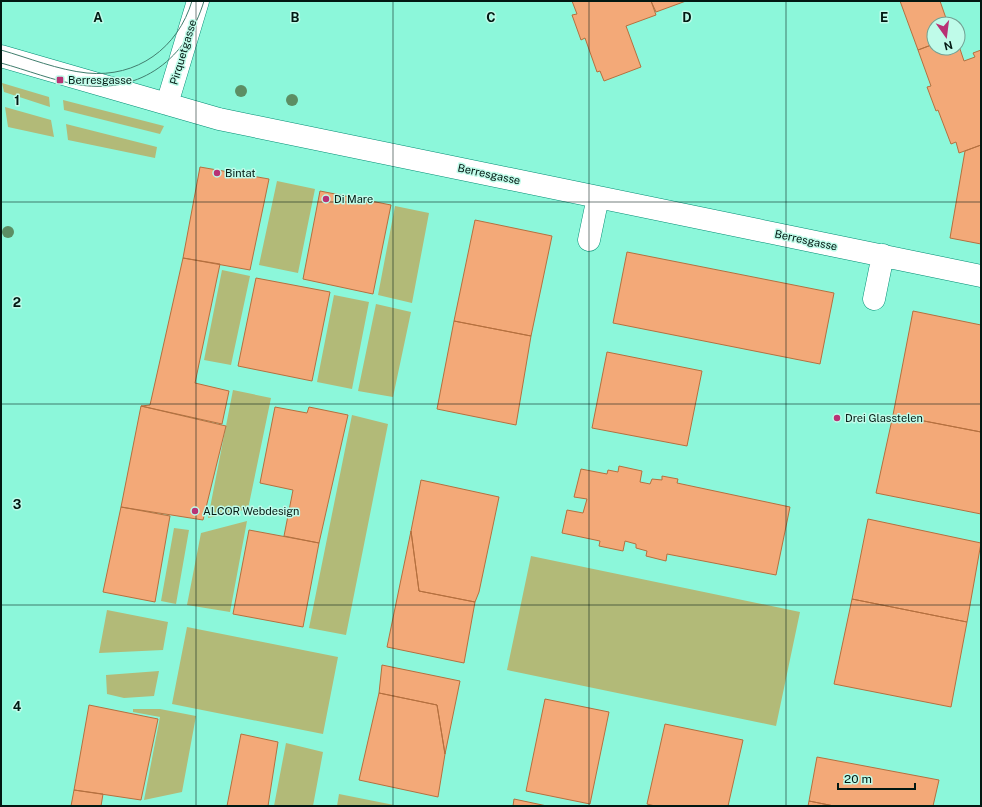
<svg xmlns="http://www.w3.org/2000/svg" width="982" height="807" viewBox="0 0 982 807" font-family="'Public Sans',sans-serif">
<style>
.green{fill:#b2ba78}
.building{fill:#f3a978;stroke:#b5703f}
.lines{fill:none;stroke-linecap:round;stroke-linejoin:round}
.minor-casing{stroke:#008c73;stroke-width:23}
.minor{stroke:#fff;stroke-width:22}
.tram{stroke:#417e6e;stroke-width:1}
.tree{fill:#5c8e64}
.grid{fill:none;stroke:#021812;stroke-width:1;stroke-opacity:0.55}
.poi-dot{fill:#b83275;stroke:#bffbe9;stroke-width:1.5}
.labels{text-anchor:middle;dominant-baseline:central;stroke-width:3;stroke-linejoin:round;paint-order:stroke}
.street-label{font-size:11px;fill:#021812;stroke:#bffbe9}
.poi-label{font-size:11px;fill:#021812;stroke:#bffbe9;text-anchor:start}
.grid-label{font-size:13px;text-anchor:middle;font-weight:bold;fill:#021812;stroke:#bffbe9;stroke-width:3;stroke-linejoin:round;paint-order:stroke}
</style>
<rect width="100%" height="100%" fill="#8cf7da"/>
<path class="green" d="M2,83L49,97L50,107L4,92Z
M63,100L164,126L160,134L64,110Z
M5,107L51,120L54,137L8,127Z
M66,124L157,147L155,158L68,140Z
M277,181L315,189L298,273L259,265Z
M395,206L429,213L412,303L378,295Z
M222,270L250,276L231,365L204,360Z
M334,295L369,302L352,389L317,382Z
M376,304L411,312L393,397L358,391Z
M233,390L271,398L248,509L208,518Z
M352,415L388,424L346,635L309,628Z
M247,521L230,612L187,605L201,533Z
M174,528L189,530L176,604L161,601Z
M531,556L800,612L776,726L507,670Z
M107,610L168,622L163,650L99,653Z
M187,627L338,657L323,734L172,704Z
M159,671L154,696L124,698L107,694L106,675Z
M133,709H160L196,716L182,792L144,800L160,717L133,712Z
M286,743L323,752L313,806H274Z
M339,794L399,806H337Z"/>
<path class="building" d="M572,1H651L656,15L626,26L641,67L604,81L600,71L597,72L585,38L581,40L572,15L577,14Z
M651,1H686L656,12Z
M900,1H940L948,24H934V44L918,50Z
M958,43L964,61L975,57L973,53L981,50V145L959,153L956,142L951,144L938,110L936,111L927,87L931,86L918,50L934,44V48H958Z
M981,145V244L950,238L965,151Z
M200,167L269,179L250,270L183,258Z
M320,191L391,205L373,294L303,279Z
M475,220L552,236L531,336L454,321Z
M627,252L834,293L820,364L613,323Z
M183,258L220,264L195,383L229,391L222,424L141,406L150,405Z
M256,278L330,292L312,381L238,366Z
M913,311L981,325V432L893,415Z
M454,321L531,336L516,425L437,409Z
M607,352L702,371L687,446L592,428Z
M141,406L226,426L203,520L121,507Z
M275,407L307,413L309,407L348,415L319,543L284,536L293,490L260,483Z
M893,415L981,432V514L876,493Z
M619,466L642,471L640,482L650,484L652,479L662,480V476L678,479L677,483L790,507L776,575L667,554L666,561L646,556L647,551L636,548V544L625,541L623,551L599,546L600,541L562,533L567,510L583,513L587,499L574,497L581,469L607,474L608,470L618,472Z
M421,480L499,497L479,592L475,602L419,591L411,531Z
M121,507L170,516L155,602L103,592Z
M868,519L981,543L967,622L852,599Z
M249,530L319,543L303,627L233,614Z
M411,531L419,591L475,602L464,663L387,647Z
M852,599L967,622L951,707L834,684Z
M382,665L460,681L445,754L437,705L379,693Z
M379,693L437,705L445,754L438,797L359,780Z
M545,699L609,712L590,804L526,791Z
M89,705L158,719L141,800L74,790Z
M665,724L743,740L728,806H655L647,804Z
M241,734L278,742L268,806H227Z
M817,757L939,780L933,806H834L809,801Z
M74,790L103,794L101,806H71Z
M514,799L547,806H513Z
M809,801L834,806H808Z"/>
<g class="lines">
<defs>
<path id="minor" d="M1,56L219,119L981,276
M167,104L198,1
M589,240L598,197
M874,299L883,255"/>
</defs>
<use href="#minor" class="minor-casing"/>
<use href="#minor" class="minor"/>
<path class="tram" d="M1,50C29,58 58,70 87,73C137,78 178,48 192,1
M1,63C27,70 54,81 80,85C142,94 187,58 204,1"/>
</g>
<g class="tree">
<circle cx="241" cy="91" r="6"/>
<circle cx="292" cy="100" r="6"/>
<circle cx="8" cy="232" r="6"/>
</g>
<path class="grid" d="M196,1V806M393,1V806M589,1V806M786,1V806M1,202H981M1,404H981M1,605H981"/>
<g class="poi-dot">
<rect x="56" y="76" width="8" height="8" rx="2"/>
<circle cx="217" cy="173" r="4"/>
<circle cx="326" cy="199" r="4"/>
<circle cx="837" cy="418" r="4"/>
<circle cx="195" cy="511" r="4"/>
</g>
<g class="labels">
<g class="street-label">
<text transform="translate(183 52) rotate(-73)">Pirquetgasse</text>
<text transform="translate(489 174) rotate(12)">Berresgasse</text>
<text transform="translate(806 240) rotate(12)">Berresgasse</text>
</g>
<g class="poi-label">
<text x="68" y="80">Berresgasse</text>
<text x="225" y="173">Bintat</text>
<text x="334" y="199">Di Mare</text>
<text x="845" y="418">Drei Glasstelen</text>
<text x="203" y="511">ALCOR Webdesign</text>
</g>
</g>
<g class="grid-label">
<text x="98" y="22">A</text>
<text x="295" y="22">B</text>
<text x="491" y="22">C</text>
<text x="687" y="22">D</text>
<text x="884" y="22">E</text>
<text x="17" y="105">1</text>
<text x="17" y="307">2</text>
<text x="17" y="509">3</text>
<text x="17" y="711">4</text>
</g>
<rect width="982" height="807" fill="none" stroke="#021812" stroke-width="4"/>
<g transform="translate(946 36) rotate(166)"><circle r="19" fill="#bffbe9" stroke="#73a093"/>
<path d="M0-3L7 15L0 10L-7 15Z" fill="#b83275"/>
<text y="-6" font-size="11" font-weight="bold" text-anchor="middle" fill="#021812">N</text>
</g>
<path d="M838 783v6h77v-6" fill="none" stroke="#021812" stroke-width="2"/>
<text x="844" y="783" font-size="12" fill="#021812" stroke="#bffbe9" stroke-width="3" paint-order="stroke">20 m</text>
</svg>
